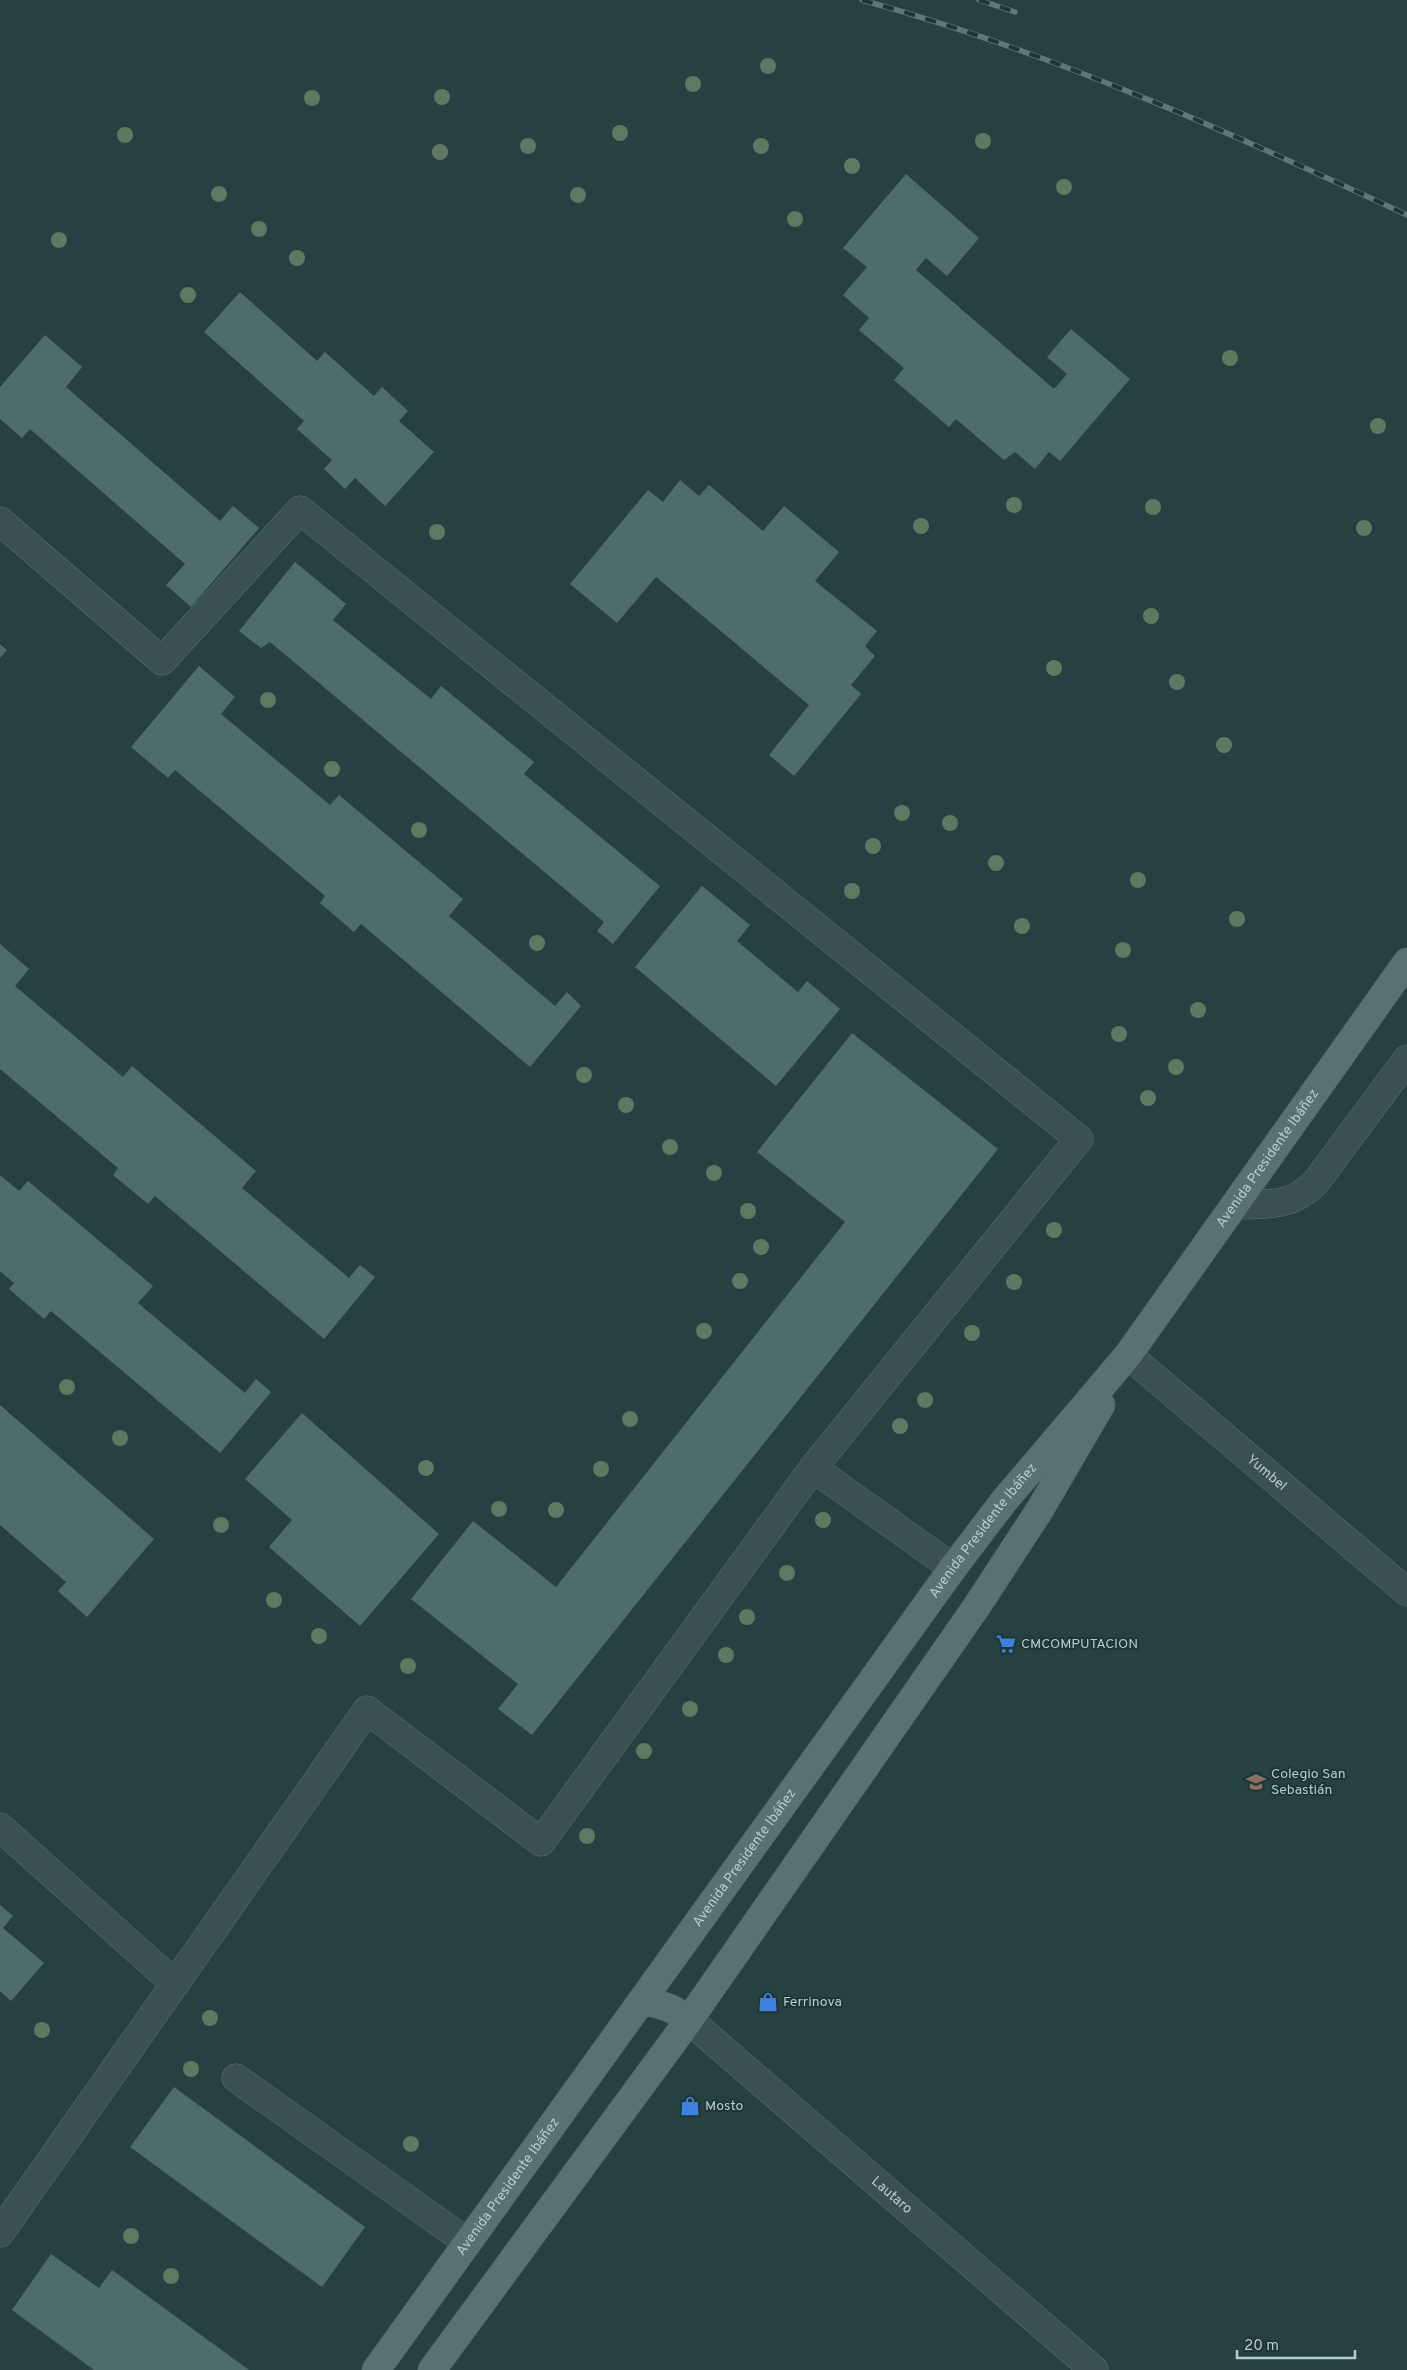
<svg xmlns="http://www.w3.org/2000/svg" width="1407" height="2370" viewBox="0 0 1407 2370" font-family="Overpass,sans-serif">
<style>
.building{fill:#4f6c6c}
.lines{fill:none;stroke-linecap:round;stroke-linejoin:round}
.minor-casing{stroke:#5b7171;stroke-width:29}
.major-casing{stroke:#475d5d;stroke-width:29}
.minor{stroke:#3a5151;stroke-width:28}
.major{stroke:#587171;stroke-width:28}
.rail-casing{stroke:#5c7878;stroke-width:5.5}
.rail{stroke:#1f3636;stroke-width:4;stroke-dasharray:11;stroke-linecap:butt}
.tree{fill:#5e7961}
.labels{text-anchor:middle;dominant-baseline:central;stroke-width:4;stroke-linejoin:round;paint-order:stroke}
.street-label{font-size:14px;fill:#b7cbcb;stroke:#1f3636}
.poi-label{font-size:14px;fill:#b7cbcb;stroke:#1f3636;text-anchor:start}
</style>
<rect width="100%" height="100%" fill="#264141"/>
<path class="building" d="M906,174L979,238L947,276L926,258L916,270L1054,389L1067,374L1047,357L1071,329L1130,379L1060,461L1049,452L1035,469L1015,452L1004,460L956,419L949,427L894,380L904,368L859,330L869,318L843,295L867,267L843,248Z
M240,292L317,361L325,352L374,396L382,387L408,411L399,421L434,452L385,506L355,478L345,489L324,469L332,460L297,429L304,421L204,332Z
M45,335L82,367L66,387L220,521L233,506L259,528L191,607L166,585L185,564L30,429L22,438L0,419V387Z
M680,480L699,496L709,485L763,531L784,506L839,552L815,581L877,631L865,646L875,656L851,685L861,694L794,776L769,755L809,705L656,577L617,623L570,584L648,490L663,502Z
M295,562L346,604L333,620L431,699L441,686L534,762L524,774L660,886L613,944L597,931L604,922L270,642L261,648L239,631Z
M0,644L7,650L0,658Z
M199,666L235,697L221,714L330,805L339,795L463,899L449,916L555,1006L567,992L581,1006L530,1067L361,924L354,932L320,903L325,896L175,770L168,778L131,747Z
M702,886L750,925L737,941L798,992L807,981L840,1009L776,1086L635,967Z
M0,944L29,969L15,986L123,1077L132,1066L256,1171L242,1188L349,1278L360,1265L375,1277L324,1339L155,1196L148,1204L113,1175L118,1168L0,1069Z
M852,1033L998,1149L532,1735L498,1709L518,1684L411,1599L473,1521L556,1587L845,1222L757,1152Z
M0,1175L19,1191L28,1181L153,1286L138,1303L245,1393L256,1379L271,1392L220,1453L51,1311L44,1319L9,1289L14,1283L0,1271Z
M0,1405L154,1539L87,1617L58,1591L66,1582L0,1525Z
M302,1413L439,1534L360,1626L269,1547L292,1520L245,1479Z
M0,1905L13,1916L3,1928L44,1963L11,2001L0,1991Z
M174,2087L365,2227L322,2287L130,2147Z
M51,2254L99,2288L112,2270L249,2370H94L12,2310Z"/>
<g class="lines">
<defs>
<g id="minor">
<path d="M0,521L162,661L300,510L1079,1139L813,1468"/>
<path d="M1235,1205C1267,1204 1292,1207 1316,1182L1407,1059"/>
<path id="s1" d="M1128,1355L1407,1592"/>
<path d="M0,1827L175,1984"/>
<path id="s2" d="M689,2020L1094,2370"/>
<path d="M236,2078L467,2242"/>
<path d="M0,2233L367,1710L541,1842L813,1468L953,1568"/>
</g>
<g id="major">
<path d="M641,2002C661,2003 673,2008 689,2020"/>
<path id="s3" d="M376,2370L953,1568L1004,1501L1128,1355L1407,962"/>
<path d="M432,2370L689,2020L977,1606L1039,1511L1101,1405"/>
</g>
</defs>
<use href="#minor" class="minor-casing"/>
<use href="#major" class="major-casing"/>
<use href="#minor" class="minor"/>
<use href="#major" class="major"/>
<defs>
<path id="rail" d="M862,0C1051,52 1230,132 1407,215
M979,0L1015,12"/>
</defs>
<use href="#rail" class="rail-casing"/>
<use href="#rail" class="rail"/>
</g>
<g class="tree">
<circle cx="768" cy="66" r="8"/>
<circle cx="693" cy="84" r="8"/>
<circle cx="442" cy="97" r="8"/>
<circle cx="312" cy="98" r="8"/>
<circle cx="620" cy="133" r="8"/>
<circle cx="125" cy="135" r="8"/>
<circle cx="983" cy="141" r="8"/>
<circle cx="528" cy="146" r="8"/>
<circle cx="761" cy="146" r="8"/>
<circle cx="440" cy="152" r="8"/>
<circle cx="852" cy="166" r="8"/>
<circle cx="1064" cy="187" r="8"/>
<circle cx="219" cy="194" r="8"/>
<circle cx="578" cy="195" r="8"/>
<circle cx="795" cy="219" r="8"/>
<circle cx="259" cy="229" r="8"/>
<circle cx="59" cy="240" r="8"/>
<circle cx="297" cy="258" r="8"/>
<circle cx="188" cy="295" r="8"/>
<circle cx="1230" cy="358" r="8"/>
<circle cx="1378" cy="426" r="8"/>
<circle cx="1014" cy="505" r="8"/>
<circle cx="1153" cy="507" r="8"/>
<circle cx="921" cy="526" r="8"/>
<circle cx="1364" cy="528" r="8"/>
<circle cx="437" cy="532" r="8"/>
<circle cx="1151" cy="616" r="8"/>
<circle cx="1054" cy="668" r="8"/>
<circle cx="1177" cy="682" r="8"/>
<circle cx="268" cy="700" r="8"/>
<circle cx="1224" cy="745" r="8"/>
<circle cx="332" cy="769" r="8"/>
<circle cx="902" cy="813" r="8"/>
<circle cx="950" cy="823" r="8"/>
<circle cx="419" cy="830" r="8"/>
<circle cx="873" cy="846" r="8"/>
<circle cx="996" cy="863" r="8"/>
<circle cx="1138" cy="880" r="8"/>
<circle cx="852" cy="891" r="8"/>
<circle cx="1237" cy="919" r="8"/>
<circle cx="1022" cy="926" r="8"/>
<circle cx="537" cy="943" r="8"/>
<circle cx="1123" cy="950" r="8"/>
<circle cx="1198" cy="1010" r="8"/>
<circle cx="1119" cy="1034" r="8"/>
<circle cx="1176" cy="1067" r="8"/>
<circle cx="584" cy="1075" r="8"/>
<circle cx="1148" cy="1098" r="8"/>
<circle cx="626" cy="1105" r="8"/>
<circle cx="670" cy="1147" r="8"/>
<circle cx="714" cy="1173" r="8"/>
<circle cx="748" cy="1211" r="8"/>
<circle cx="1054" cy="1230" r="8"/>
<circle cx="761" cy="1247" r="8"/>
<circle cx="740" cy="1281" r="8"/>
<circle cx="1014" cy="1282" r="8"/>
<circle cx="704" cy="1331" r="8"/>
<circle cx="972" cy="1333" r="8"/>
<circle cx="67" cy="1387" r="8"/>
<circle cx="925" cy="1400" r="8"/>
<circle cx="630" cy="1419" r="8"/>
<circle cx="900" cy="1426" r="8"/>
<circle cx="120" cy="1438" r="8"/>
<circle cx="426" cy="1468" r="8"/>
<circle cx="601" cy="1469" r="8"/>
<circle cx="499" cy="1509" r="8"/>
<circle cx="556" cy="1510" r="8"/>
<circle cx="823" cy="1520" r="8"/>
<circle cx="221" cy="1525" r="8"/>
<circle cx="787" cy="1573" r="8"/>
<circle cx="274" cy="1600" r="8"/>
<circle cx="747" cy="1617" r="8"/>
<circle cx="319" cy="1636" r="8"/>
<circle cx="726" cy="1655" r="8"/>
<circle cx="408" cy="1666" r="8"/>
<circle cx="690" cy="1709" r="8"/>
<circle cx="644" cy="1751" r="8"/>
<circle cx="587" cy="1836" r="8"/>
<circle cx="210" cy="2018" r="8"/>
<circle cx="42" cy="2030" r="8"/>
<circle cx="191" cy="2069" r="8"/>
<circle cx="411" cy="2144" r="8"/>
<circle cx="131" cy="2236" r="8"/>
<circle cx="171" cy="2276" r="8"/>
</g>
<defs>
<symbol id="supermarket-bare" viewBox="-9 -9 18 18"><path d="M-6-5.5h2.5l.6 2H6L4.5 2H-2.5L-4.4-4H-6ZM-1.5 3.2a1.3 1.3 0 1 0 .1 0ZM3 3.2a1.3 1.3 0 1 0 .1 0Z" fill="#3f7fe0" stroke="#1f3636" stroke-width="2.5" paint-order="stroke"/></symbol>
<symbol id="school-bare" viewBox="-9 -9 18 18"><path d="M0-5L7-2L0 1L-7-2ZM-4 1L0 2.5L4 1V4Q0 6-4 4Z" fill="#8d6e63" stroke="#1f3636" stroke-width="2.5" paint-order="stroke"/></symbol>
<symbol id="shop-bare" viewBox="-9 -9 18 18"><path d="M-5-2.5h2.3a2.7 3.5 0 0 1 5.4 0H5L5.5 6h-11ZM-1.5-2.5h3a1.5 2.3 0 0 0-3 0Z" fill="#3f7fe0" stroke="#1f3636" stroke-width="2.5" paint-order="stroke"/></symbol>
</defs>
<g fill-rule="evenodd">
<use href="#supermarket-bare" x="992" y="1630" width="28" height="28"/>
<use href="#school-bare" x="1242" y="1768" width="28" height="28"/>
<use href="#shop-bare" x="754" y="1988" width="28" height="28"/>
<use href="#shop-bare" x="676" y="2092" width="28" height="28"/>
</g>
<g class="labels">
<g class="street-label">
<text stroke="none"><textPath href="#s3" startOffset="1505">Avenida Presidente Ibáñez</textPath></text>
<text stroke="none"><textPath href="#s1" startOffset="182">Yumbel</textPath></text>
<text stroke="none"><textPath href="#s3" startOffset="1036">Avenida Presidente Ibáñez</textPath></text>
<text stroke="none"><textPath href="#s3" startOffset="631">Avenida Presidente Ibáñez</textPath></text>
<text stroke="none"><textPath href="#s3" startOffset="226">Avenida Presidente Ibáñez</textPath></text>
<text stroke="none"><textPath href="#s2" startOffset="268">Lautaro</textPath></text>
</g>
<g class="poi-label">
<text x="1021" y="1644">CMCOMPUTACION</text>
<text x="1271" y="1774">Colegio San<tspan x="1271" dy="16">Sebastián</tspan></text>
<text x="783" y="2002">Ferrinova</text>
<text x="705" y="2106">Mosto</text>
</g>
</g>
<path d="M1237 2350v8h118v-8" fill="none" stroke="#b7cbcb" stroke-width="2.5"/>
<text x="1244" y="2350" font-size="15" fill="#b7cbcb" stroke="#1f3636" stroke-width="4" paint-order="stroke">20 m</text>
</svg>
